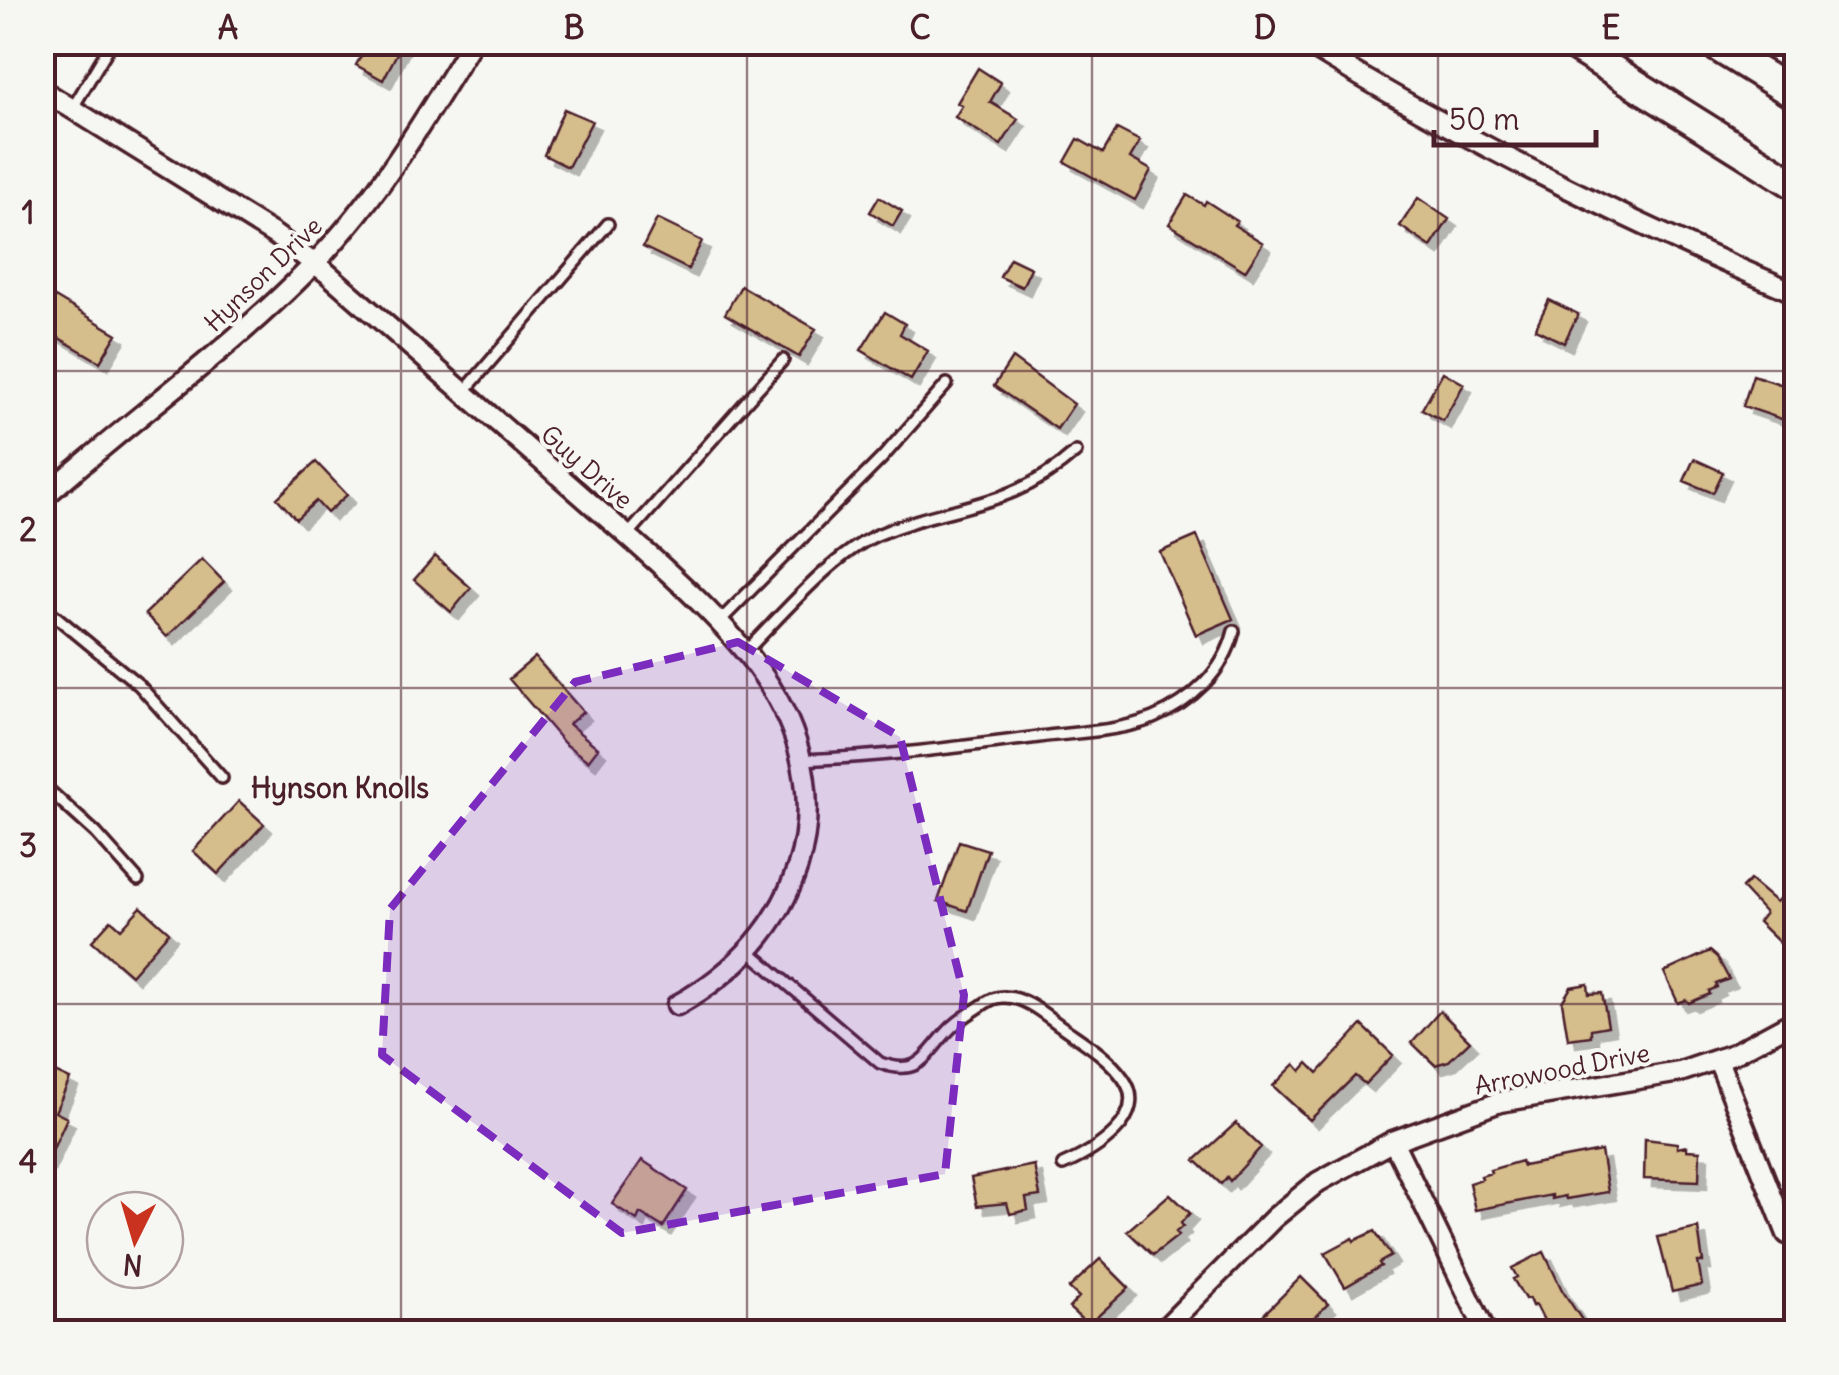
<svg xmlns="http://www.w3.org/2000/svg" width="1839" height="1375" viewBox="0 0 1839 1375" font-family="Delius,sans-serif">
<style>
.building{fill:#d6bd8c;stroke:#4a1f2b;stroke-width:2.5;filter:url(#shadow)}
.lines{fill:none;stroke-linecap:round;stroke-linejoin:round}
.service-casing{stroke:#4a1f2b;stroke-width:16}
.minor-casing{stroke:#4a1f2b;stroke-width:25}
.trunk-casing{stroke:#4a1f2b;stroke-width:35}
.service{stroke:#f6f6f2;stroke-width:9}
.minor{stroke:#f6f6f2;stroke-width:18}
.trunk{stroke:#f6f6f2;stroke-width:28}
.marked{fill:#7b2cbf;fill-opacity:0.2;stroke:#7b2cbf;stroke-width:8;stroke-dasharray:20 12;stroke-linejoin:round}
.grid{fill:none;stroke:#4a1f2b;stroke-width:2.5;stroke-opacity:0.55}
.labels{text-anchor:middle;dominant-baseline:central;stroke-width:8;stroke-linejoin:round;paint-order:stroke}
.street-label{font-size:25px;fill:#4a1f2b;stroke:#f6f6f2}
.neighbourhood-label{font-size:28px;font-weight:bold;fill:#4a1f2b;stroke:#f6f6f2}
.neatline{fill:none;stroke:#4a1f2b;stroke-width:4}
.grid-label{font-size:32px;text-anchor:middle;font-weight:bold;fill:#4a1f2b}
</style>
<defs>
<filter id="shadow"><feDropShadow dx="8" dy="8" stdDeviation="0" flood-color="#0004"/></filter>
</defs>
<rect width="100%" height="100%" fill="#f6f6f2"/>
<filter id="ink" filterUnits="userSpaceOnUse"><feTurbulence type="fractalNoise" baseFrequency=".01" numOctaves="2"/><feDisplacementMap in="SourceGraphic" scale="20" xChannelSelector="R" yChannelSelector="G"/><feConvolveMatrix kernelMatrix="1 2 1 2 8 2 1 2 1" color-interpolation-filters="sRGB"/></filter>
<g filter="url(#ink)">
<path class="building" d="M369,42H403L383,80L356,65Z
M978,68L1001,83L990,102L1018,119L1001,145L955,117L962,106L957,103Z
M564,109L592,121L568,167L544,155Z
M1117,129L1140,141L1130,158L1151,170L1135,200L1065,162L1078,139L1103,153Z
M1187,195L1204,205L1206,201L1237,221L1234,225L1263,243L1245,271L1169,224Z
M879,197L902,211L893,226L870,212Z
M1418,198L1449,219L1431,247L1400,226Z
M657,219L702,241L688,269L643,247Z
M1010,258L1031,268L1022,287L1000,277Z
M741,286L816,329L799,357L725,314Z
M55,297L117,334L100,362L42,328V318Z
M1549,300L1578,314L1564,343L1535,329Z
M885,312L905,324L900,334L928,351L911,380L861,350Z
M1012,358L1074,404L1057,429L994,386Z
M1443,372L1464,384L1443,421L1422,409Z
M1753,375L1795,389L1784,420L1743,406Z
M1694,459L1723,472L1713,493L1684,481Z
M316,462L347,495L327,513L316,501L296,519L277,498Z
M1197,536L1233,619L1196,635L1160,552Z
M435,556L471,588L451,612L414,580Z
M202,559L224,582L167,637L145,614Z
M535,657L583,712L569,724L598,748L588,761L564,743L509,679Z
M239,801L264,824L218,874L193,851Z
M959,841L988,850L967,911L938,901Z
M1750,880L1776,902L1786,891L1796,902V932L1782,945L1758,922L1765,913L1742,888Z
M141,907L169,932L131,975L92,941L111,920L121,929Z
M1710,951L1717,957L1729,979L1716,984L1717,987L1709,991L1710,994L1689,1003L1686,1000L1678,1003L1664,972Z
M1588,984L1589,994L1602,993L1608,1026L1591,1029V1036L1568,1039L1562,1002L1571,987Z
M1440,1011L1470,1041L1449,1061L1435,1065L1412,1043Z
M1362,1025L1393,1055L1365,1084L1355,1076L1310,1120L1273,1086L1295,1064L1301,1071L1308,1063L1318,1073Z
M42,1066L70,1079L55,1112L67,1118L42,1173Z
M1236,1123L1261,1147L1230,1181L1227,1177L1221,1184L1195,1160Z
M1645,1139L1677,1143V1148L1687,1146V1150L1700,1151L1699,1181L1644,1179Z
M1601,1151L1608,1192L1566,1199L1565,1196L1552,1199V1195L1475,1210L1469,1183L1482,1179L1481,1176L1491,1173L1490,1170L1521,1161L1523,1166Z
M642,1160L687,1190L663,1227L640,1213L637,1220L612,1204Z
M1034,1165L1040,1196L1026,1198L1028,1210L1010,1214L1007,1203L977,1206L971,1178Z
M1170,1194L1190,1213L1181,1223L1183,1226L1176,1232L1179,1235L1153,1255L1127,1231Z
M1698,1228L1703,1262H1698L1702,1285L1672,1292L1658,1237Z
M1375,1231L1391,1256L1379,1263L1381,1266L1345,1287L1325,1253L1353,1238L1354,1241Z
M1544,1252L1562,1290L1590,1332H1550L1536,1305L1532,1306L1529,1298L1525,1299L1513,1279L1517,1277L1512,1268Z
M1100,1259L1129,1288L1088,1325L1069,1308L1079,1297L1069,1288Z
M1301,1277L1328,1304L1300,1332H1279L1262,1316Z"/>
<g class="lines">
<defs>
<path id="service" d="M72,109L112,42
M464,392L608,224
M627,536L783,360
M42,605L139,685L222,778
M719,622L882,458L947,384
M744,653C780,617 832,555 877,535C952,502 1008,512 1076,452
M801,760C881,757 960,747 1039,737C1076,732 1118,732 1153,718C1191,702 1224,672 1234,631
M42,784L96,833L138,880
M749,951L880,1063C920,1077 924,1056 948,1031C956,1022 967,1015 978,1008C987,1002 994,996 1005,997C1027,997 1047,1017 1065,1029C1085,1043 1108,1057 1123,1078C1152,1117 1093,1152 1063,1165"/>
<path id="minor" d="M1304,42C1462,140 1626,221 1796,293
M42,90L275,235L327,273C415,350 502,426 590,503C646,552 731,623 770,686C846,809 799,938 677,1005
M42,499C131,419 229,351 313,265C377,199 424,121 472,42
M1718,1060L1787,1234
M1393,1141L1486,1332
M1161,1332L1274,1218L1318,1182L1393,1141L1500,1102L1680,1072L1733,1054L1796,1020"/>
<path id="trunk" d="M1568,42L1796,185
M1710,42L1796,95"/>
</defs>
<use href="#service" class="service-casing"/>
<use href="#minor" class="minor-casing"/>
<use href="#trunk" class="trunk-casing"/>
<use href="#service" class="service"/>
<use href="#minor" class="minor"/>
<use href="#trunk" class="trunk"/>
</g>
</g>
<path class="marked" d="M738,642L900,737L964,995L945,1174L622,1233L382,1055L390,909L575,682Z"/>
<path class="grid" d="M401,42V1332M747,42V1332M1092,42V1332M1438,42V1332M42,371H1796M42,688H1796M42,1004H1796"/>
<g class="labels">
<g class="street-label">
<text transform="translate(263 274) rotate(-44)">Hynson Drive</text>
<text transform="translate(587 467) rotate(41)">Guy Drive</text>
<text transform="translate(1562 1069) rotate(-11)">Arrowood Drive</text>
</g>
<g class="neighbourhood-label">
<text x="340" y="788">Hynson Knolls</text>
</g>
</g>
<rect width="1839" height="1375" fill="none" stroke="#f6f6f2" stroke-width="110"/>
<g transform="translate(135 1240) rotate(185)"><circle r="48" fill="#f6f6f2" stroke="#b1a0a2" stroke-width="2.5"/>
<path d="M0-8L18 38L0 25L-18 38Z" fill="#c8321e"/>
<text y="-15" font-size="28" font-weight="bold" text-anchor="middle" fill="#4a1f2b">N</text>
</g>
<path d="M1434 130v15h162v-15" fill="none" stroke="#4a1f2b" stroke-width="5"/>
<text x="1449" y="130" font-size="30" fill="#4a1f2b" stroke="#f6f6f2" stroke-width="8" paint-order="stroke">50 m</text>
<rect x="55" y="55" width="1729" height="1265" class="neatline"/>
<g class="grid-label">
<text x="228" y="39">A</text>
<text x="574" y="39">B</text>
<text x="920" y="39">C</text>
<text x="1265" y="39">D</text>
<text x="1611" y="39">E</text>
<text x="28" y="224">1</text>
<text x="28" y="541">2</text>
<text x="28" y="857">3</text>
<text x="28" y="1173">4</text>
</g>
</svg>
